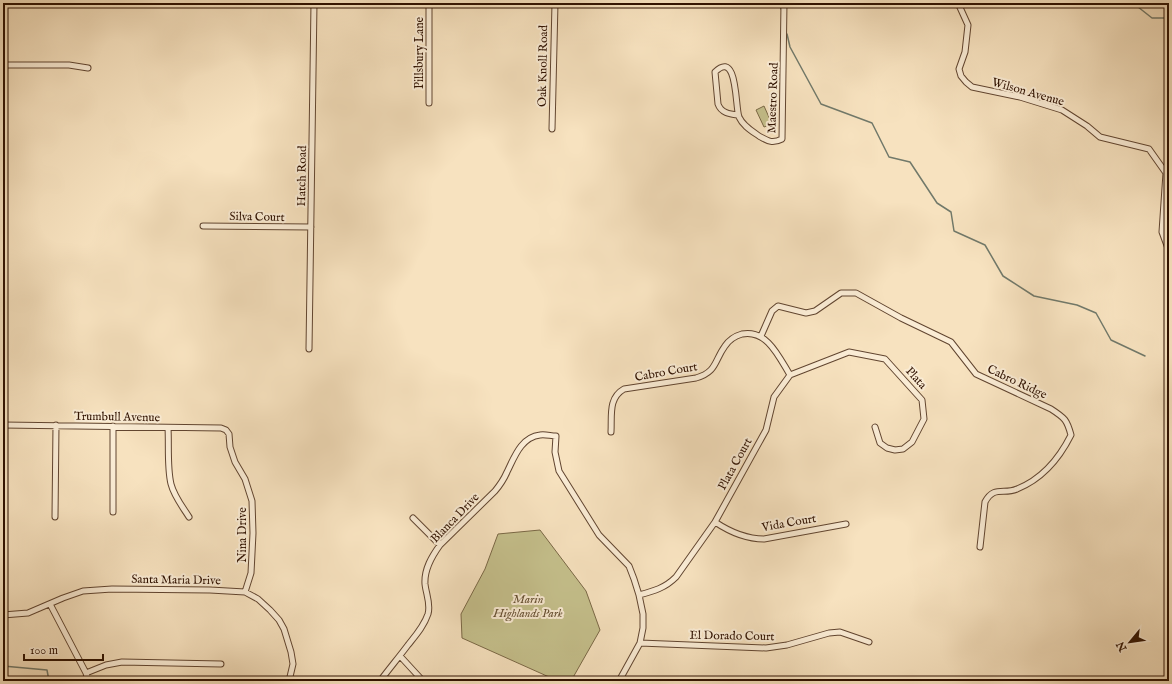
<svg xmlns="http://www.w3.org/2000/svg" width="1172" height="684" viewBox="0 0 1172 684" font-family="'IM FELL English',serif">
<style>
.green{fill:#c5c08c;stroke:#7a6846}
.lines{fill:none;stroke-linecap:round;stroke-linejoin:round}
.stream{stroke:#71796a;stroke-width:1.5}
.street-casing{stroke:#614530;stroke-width:7}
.street{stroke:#faecd5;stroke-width:5}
.labels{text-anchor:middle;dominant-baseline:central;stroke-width:4;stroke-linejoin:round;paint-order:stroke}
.street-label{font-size:12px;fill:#2f1100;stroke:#faecd5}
.park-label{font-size:12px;font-style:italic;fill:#644e31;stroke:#faecd5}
</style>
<rect width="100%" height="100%" fill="#f7e2bf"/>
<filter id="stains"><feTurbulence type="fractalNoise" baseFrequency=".005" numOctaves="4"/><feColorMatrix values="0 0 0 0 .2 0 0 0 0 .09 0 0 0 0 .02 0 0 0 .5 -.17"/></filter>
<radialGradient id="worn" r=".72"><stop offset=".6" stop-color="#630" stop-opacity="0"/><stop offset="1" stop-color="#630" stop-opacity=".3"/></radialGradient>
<path class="green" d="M764,106L772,124L764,127L756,110Z
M540,530L586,591L600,630L571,681H558L462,638L461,614L485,569L498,534Z"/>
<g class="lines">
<path class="stream" d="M780,3L781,9
M1133,3L1152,18H1169
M787,34L790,47L821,104L872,123L889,157L910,162L937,203L951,212L954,231L985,245L1003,276L1034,296L1077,305L1096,313L1111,340L1145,356
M3,666L47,670L49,681"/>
<defs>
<path id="street" d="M958,3L968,25L965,52L959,69L961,76L966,82L972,87L1020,97L1062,110L1087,126L1100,137L1149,149L1166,173L1162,232L1169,251
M3,65H69L88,68
M429,103V3
M738,115C730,114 721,113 718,104L715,72C738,49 735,107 739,117C743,126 752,131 759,136C768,141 772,144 782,139L784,3
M552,129L555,3
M203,226L311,227
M761,336L772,311L778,306L806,313L815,311L841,293H856L901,318L951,342L976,374L1051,409C1065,418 1067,420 1071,435C1059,459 1042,479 1017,489C1004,495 994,485 985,502L980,547
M309,349L314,3
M3,425L221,428L226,430L229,434L230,447L235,462L245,479L252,501L253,533L251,573L245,592
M168,428C169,444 167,468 171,484C174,496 182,506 189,517
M611,432C612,416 608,398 624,389L696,378C717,372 714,361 725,346C729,340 735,336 742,334C767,329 779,357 790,375
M113,512V426
M55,517L56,425
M413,518L440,545
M715,522C730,532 745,539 764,539L846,524
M639,595C654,591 665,588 676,577L715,522L766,430L774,397L790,375L849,352L885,359L922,400L924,419L912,442L903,449L895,450L887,448L880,443L875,427
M50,604L86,673L88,681
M3,615L28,613L63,598L83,591L112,589L210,590L245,592L258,599L270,610L279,620L284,629L291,652L293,664L289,681
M640,643L766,648L787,645L829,633L840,632L869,642
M400,656L423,681
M86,673L106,665L122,662L221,664
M380,681C389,669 399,657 408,645C416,635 424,626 428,614C431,604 426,594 425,584C424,569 432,556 440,545L495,491C500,485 504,479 507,472C514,458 521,437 540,435C545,434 551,436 556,436L555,452L559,471L599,535L629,566L634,579L639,595L643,614V628L640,643L619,681"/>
</defs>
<use href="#street" class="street-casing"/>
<use href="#street" class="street"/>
</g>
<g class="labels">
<g class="street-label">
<text transform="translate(419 53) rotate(-90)">Pillsbury Lane</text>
<text transform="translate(543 66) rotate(-89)">Oak Knoll Road</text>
<text transform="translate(1028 92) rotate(16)">Wilson Avenue</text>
<text transform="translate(773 98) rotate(-88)">Maestro Road</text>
<text transform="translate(302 176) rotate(-89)">Hatch Road</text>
<text transform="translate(257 217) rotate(1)">Silva Court</text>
<text transform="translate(666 372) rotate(-10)">Cabro Court</text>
<text transform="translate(916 378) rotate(48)">Plata</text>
<text transform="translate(1017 382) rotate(25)">Cabro Ridge</text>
<text transform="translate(117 417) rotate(1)">Trumbull Avenue</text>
<text transform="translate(735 464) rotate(-61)">Plata Court</text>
<text transform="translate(455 518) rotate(-46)">Blanca Drive</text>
<text transform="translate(789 523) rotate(-10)">Vida Court</text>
<text transform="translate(242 535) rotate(-90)">Nina Drive</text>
<text transform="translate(176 580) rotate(1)">Santa Maria Drive</text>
<text transform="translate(732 636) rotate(1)">El Dorado Court</text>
</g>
<g class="park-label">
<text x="528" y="599">Marin<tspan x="528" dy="14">Highlands Park</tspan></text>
</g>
</g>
<rect width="1172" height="684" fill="none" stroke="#f7e2bf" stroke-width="16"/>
<rect x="4" y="4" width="1164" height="676" fill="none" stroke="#2f1100" stroke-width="2"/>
<rect x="8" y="8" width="1156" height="668" fill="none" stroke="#2f1100"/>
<g transform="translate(1130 642) rotate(241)" stroke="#faecd5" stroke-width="3" paint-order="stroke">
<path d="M0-3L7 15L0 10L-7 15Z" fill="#2f1100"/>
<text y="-6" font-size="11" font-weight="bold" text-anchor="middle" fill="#2f1100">N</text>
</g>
<path d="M24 654v6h79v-6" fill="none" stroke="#2f1100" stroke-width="2"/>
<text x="30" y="654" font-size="12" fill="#2f1100" stroke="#faecd5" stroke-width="3" paint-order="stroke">100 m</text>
<rect width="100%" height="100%" filter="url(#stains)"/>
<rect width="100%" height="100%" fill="url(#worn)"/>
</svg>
